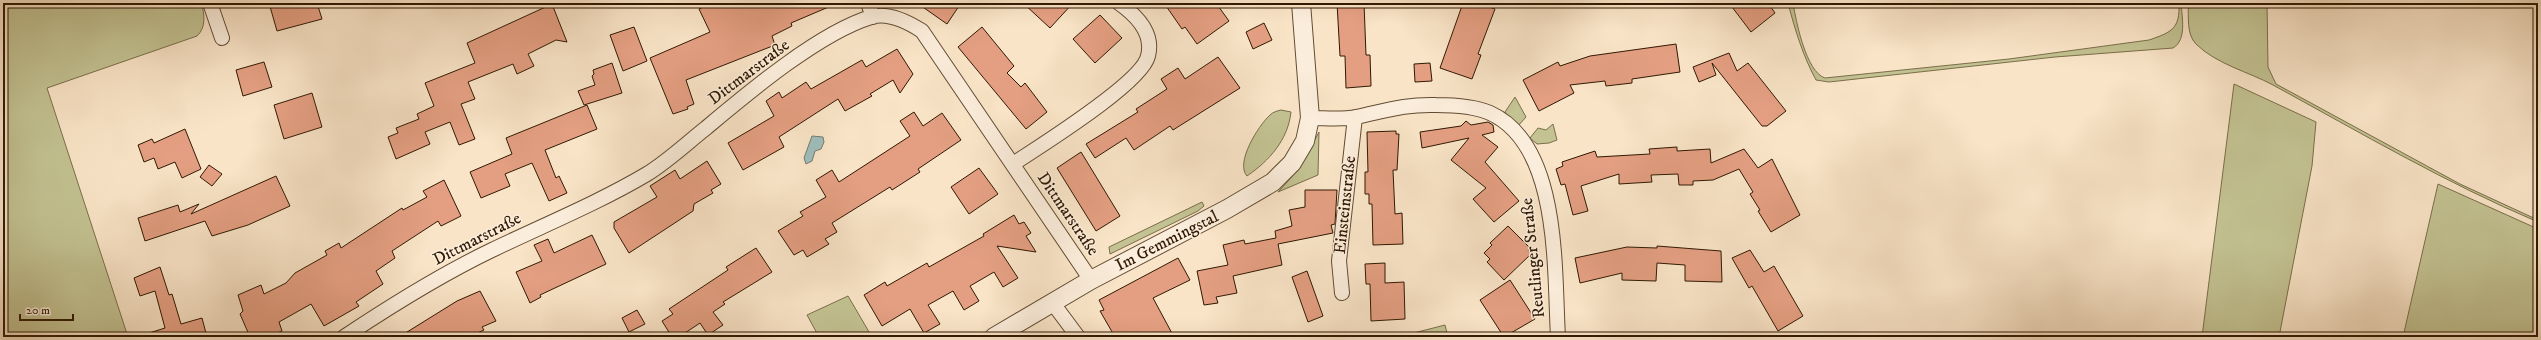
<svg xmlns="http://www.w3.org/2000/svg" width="2541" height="340" viewBox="0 0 2541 340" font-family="'IM FELL DW Pica',serif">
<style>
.green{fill:#c3c292;stroke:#7a6e4a}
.water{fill:#9fbebc;stroke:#737c72}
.building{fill:#e49f82;stroke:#301902}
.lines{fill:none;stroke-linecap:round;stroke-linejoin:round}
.minor-casing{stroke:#624c33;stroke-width:16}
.tertiary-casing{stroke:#624c33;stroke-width:20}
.minor{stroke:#fbeddb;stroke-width:14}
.tertiary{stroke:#fbeddb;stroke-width:18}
.labels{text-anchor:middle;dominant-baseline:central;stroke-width:3;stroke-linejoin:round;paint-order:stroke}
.street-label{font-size:17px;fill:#301902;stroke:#fbeddb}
</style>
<rect width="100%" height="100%" fill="#f9e4c7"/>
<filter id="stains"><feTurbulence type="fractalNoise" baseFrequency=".005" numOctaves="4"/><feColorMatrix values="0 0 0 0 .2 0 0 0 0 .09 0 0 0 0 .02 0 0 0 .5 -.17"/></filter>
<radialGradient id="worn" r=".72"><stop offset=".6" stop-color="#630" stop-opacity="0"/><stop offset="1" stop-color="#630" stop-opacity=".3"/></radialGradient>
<path class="green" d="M3,3H201C205,14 206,28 197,36L47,88L128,337H3Z
M1788,3H1793C1796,21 1806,72 1825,78L2009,59L2149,40C2172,32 2180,29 2179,3H2181C2182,17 2187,40 2173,48L2055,57L1829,82L1816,80C1803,56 1795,30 1788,3Z
M2188,3H2267L2268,67L2276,84L2460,184L2538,220V222C2446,183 2361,133 2273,85C2249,72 2216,64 2196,44C2186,34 2189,16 2188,3Z
M2234,84L2316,122L2312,166L2279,337H2202Z
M1515,97L1526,117L1518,126L1509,119L1505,112Z
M1281,110L1291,112C1288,140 1269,161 1247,176C1235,163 1258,126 1270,115C1273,112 1277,111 1281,110Z
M1553,124L1557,140L1549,143L1537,144L1530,138L1538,128L1546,130Z
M1319,132L1318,175L1278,192C1296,174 1307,155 1319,132Z
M2438,184L2538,229V337H2403Z
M1202,202L1204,206L1198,211L1110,254L1109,247Z
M848,296L872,337H819L807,315Z
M1445,325L1448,337H1398Z"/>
<path class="water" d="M812,136L823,137L824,142L821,149L815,151L812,161L806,164L804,158Z"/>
<path class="building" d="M269,3H317L322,19L277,31Z
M712,3H838L791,23L792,26L772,36L775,45L686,80L694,104L687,107L688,109L673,114L650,58L710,32L699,9Z
M917,3H961L947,24Z
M1023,3H1073L1050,28Z
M1164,3H1216L1229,21L1197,44L1185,27L1182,29Z
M1337,3H1364L1366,55H1370L1371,86L1346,88L1345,56H1340Z
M1463,3H1478L1495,9L1478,54L1481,55L1472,79L1440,68Z
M1729,3H1768L1775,13L1751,32Z
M552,4L567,42L556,40L528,54L534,66L517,74L513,64L468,82L475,99L461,104L475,139L459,145L450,122L425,132L430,144L396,159L388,137L398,133L396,128L419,119L417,114L434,106L425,83L475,63L467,43Z
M1100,15L1122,38L1095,63L1073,39Z
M1264,23L1272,40L1253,49L1246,32Z
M634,27L647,61L623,71L610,35Z
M982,27L1014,66L1007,73L1021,87L1025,83L1047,112L1026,129L958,47Z
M1676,44L1680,72L1632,79V83L1606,86L1605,81L1570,85L1574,93L1539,111L1523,80L1558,62L1560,66L1590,56Z
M897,49L913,74L900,93L893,80L870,94L872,96L845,111L838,99L779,137L784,147L743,170L728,143L774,116L766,101L779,92L782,98L806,82L811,89L862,60L866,67Z
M1729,53L1737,71L1748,63L1786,111L1767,126H1762L1712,63L1716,75L1699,82L1693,67Z
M1218,57L1240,88L1173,130L1170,126L1134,150L1126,138L1095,158L1086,144L1138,112L1136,109L1167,89L1161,79L1178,68L1185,79Z
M264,62L272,87L243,96L236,70Z
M612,63L622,93L584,105L578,91L595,85L592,76L594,74L593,70Z
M1430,63L1432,81L1415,82L1414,64Z
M312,93L322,127L284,139L274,105Z
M587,105L597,129L545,150L556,178L559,176L567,193L549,201L532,163L505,174L510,186L481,198L470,172L512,154L506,138Z
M914,112L923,126L942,113L961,140L918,169L920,172L892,190L890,187L832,223L837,232L825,239L829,244L807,257L803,250L794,255L778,231L803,216L800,212L826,197L816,180L832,170L839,182L910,136L900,121Z
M1466,121L1471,125L1488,122L1493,125L1494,132L1482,135L1498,147L1485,162L1519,201L1494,222L1473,199L1486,188L1451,160L1469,138L1422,148L1420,132L1461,126Z
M185,129L201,169L182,178L175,162L158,169L154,158L144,162L138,145L152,139L154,143Z
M1396,131V134H1399L1397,170H1393L1395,214L1402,213L1403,244L1373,245L1372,204H1369V194H1365V172H1368L1367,132Z
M1677,147V151L1710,149L1711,163L1744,149L1758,168L1772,159L1800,215L1771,232L1758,211L1760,210L1750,194L1753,192L1739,169L1713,180L1693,181V185H1679L1678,174L1651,175L1652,182L1619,184V174L1581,186L1588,211L1573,215L1565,184L1561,185L1556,169L1563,166L1562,162L1595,151L1597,157L1650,154L1649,149Z
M1081,152L1120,216L1096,231L1057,168Z
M707,161L721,184L711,190L713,193L694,204L693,211L629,253L614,228V222L657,197L650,186L675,170L680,179Z
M209,165L222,174L212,186L200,177Z
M979,168L998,194L969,214L951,187Z
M276,176L290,206L248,225L212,236L205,221L145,241L138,218L178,205L180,212L199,204L191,214Z
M444,180L461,216L441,226L438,221L392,251L395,258L376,271L383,284L356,302L359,306L324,326L311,304L279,322L282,331L268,337H250L240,314L243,311L238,295L261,285L264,294L286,283L295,273L327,255L325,251L339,243L341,248L402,208L403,210L427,197L423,191Z
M1305,190H1337L1335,224L1331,225L1333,233L1278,244L1282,265L1233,276L1237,293L1216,297L1218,303L1204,305L1197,271L1228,265L1223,245L1244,240L1245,244L1276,238L1275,231L1292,226L1289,210L1305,207Z
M1014,215L1019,224L1024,222L1031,233L1026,236L1036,252L997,246L1018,278L1003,287L994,272L970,286L979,301L964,310L953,291L928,305L940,324L924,333L910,309L882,326L864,295L885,282L887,286L927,263L929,267L984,236L983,234Z
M1508,226L1530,248L1528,250L1531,254L1504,280L1487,262L1490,259L1484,253L1492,245L1490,243Z
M592,235L606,264L540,295L541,297L530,303L516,272L542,261L534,245L548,239L554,253Z
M1657,246L1721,251L1722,282L1685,281V265L1657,263L1656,281L1622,280V273L1580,283L1575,258L1627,247L1657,248Z
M756,248L772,272L723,302L725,304L713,312L723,325L708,335L700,323L679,337H672L662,321L673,314L669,309L728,270L726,267Z
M1750,250L1764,272L1774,266L1803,316L1778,331L1752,286L1749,288L1732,258Z
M1178,258L1190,280L1153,298L1174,337H1115L1100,311L1104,310L1099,300Z
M1385,263V283L1404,282L1405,319L1371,321L1370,284H1366L1365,264Z
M160,267L169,295L172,294L181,324L202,318L207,337H149V333L165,328L155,291L140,296L134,278Z
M1307,271L1323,316L1308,322L1292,277Z
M1510,280L1535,319L1504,337L1480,300Z
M480,291L496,321L482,327L484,330L469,337H399L457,301Z
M637,310L645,324L629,332L622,318Z"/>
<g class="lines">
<defs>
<path id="minor" d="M210,3L222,38
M868,3L873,17
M1310,118C1325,118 1342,120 1356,117C1385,111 1404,104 1436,105C1453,105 1474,106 1490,113C1561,145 1554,272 1558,337
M1013,164C1040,146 1142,83 1148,56C1154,33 1136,15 1119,3
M1342,293L1339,261L1355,117
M1052,302L1078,337
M344,337C392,305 440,275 492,250C544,225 598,203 647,174C668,161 687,143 706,128C749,92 819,33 871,17C888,12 908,22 922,31L1091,280"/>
<path id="tertiary" d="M994,337L1091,280L1227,209L1273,182L1292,163L1305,141L1310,118L1301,3"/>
</defs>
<use href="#minor" class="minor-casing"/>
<use href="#tertiary" class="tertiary-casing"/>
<use href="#minor" class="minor"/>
<use href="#tertiary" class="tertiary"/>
</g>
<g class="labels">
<g class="street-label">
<text transform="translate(749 72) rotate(-37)">Dittmarstraße</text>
<text transform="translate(1345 205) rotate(-84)">Einsteinstraße</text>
<text transform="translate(1068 214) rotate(56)">Dittmarstraße</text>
<text transform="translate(477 239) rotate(-27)">Dittmarstraße</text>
<text transform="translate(1167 241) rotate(-27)">Im Gemmingstal</text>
<text transform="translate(1533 258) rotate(-96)">Reutlinger Straße</text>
</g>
</g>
<rect width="2541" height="340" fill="none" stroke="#f9e4c7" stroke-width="16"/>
<rect x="4" y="4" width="2533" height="332" fill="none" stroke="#301902" stroke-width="2"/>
<rect x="8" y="8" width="2525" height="324" fill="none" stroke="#301902"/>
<path d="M20 314v6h53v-6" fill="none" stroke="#301902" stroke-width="2"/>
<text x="26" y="314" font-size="12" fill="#301902" stroke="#fbeddb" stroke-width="3" paint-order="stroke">20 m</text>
<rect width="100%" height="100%" filter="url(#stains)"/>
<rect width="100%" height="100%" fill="url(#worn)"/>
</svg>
